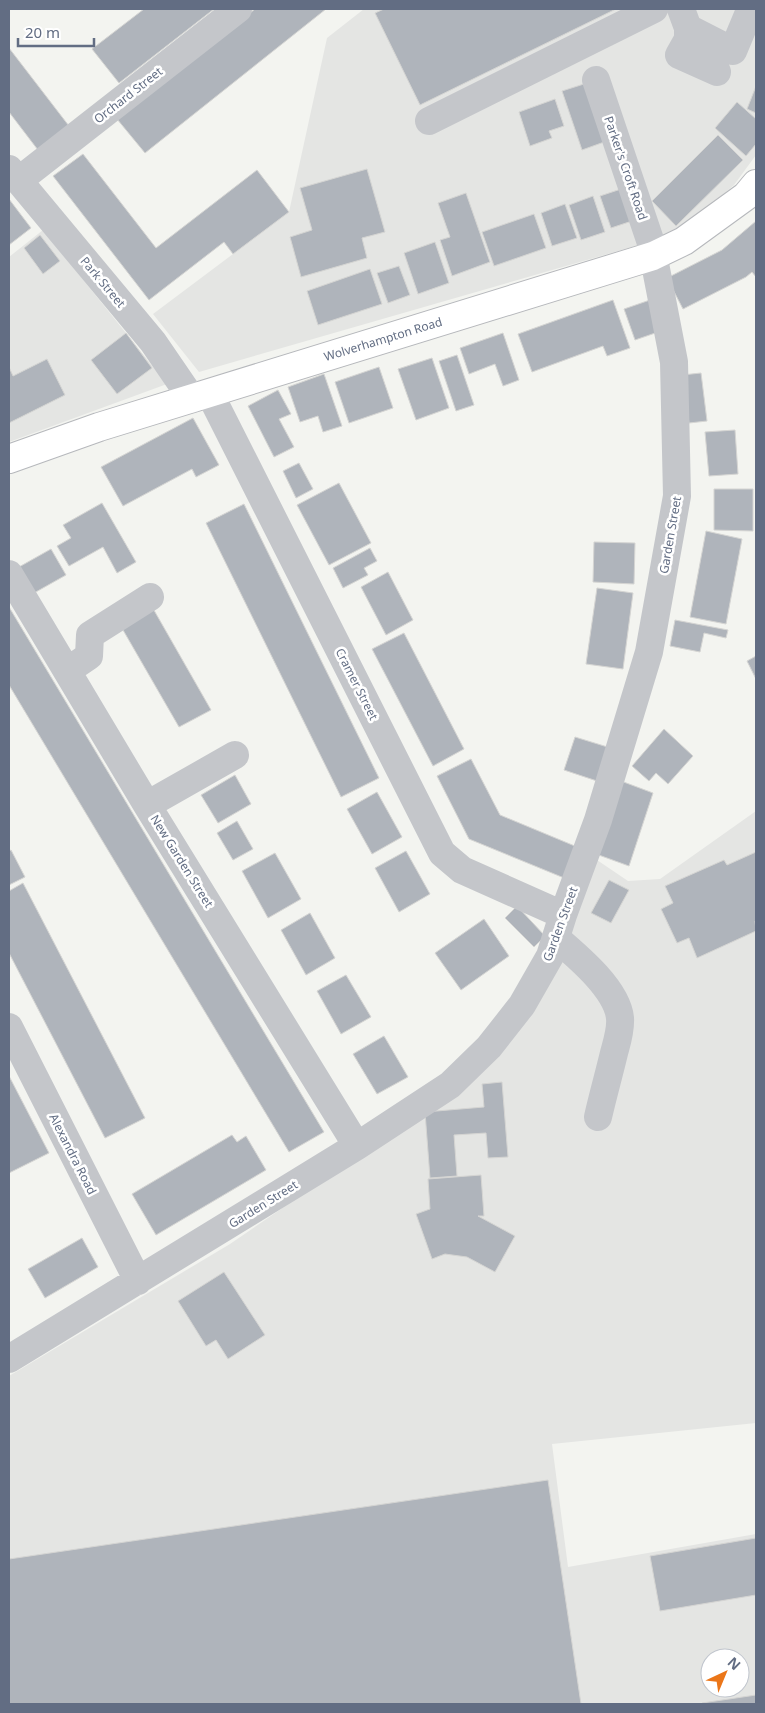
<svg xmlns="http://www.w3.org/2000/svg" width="765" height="1713" viewBox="0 0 765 1713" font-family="'Noto Sans',sans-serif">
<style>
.built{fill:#e4e5e3;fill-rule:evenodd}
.building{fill:#afb4bb;stroke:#d5d5d3}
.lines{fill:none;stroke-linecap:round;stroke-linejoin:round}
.highway-casing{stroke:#b6b8bc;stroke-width:30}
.minor{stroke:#c4c6ca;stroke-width:28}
.highway{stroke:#fff;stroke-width:28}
.labels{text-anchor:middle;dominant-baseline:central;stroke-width:5;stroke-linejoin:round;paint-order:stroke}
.street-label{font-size:12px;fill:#626d83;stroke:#fff}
</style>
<rect width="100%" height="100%" fill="#f3f4f0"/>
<path class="built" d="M364,9H756V155L734,185L677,234L199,372L153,314L289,212L327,38Z
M43,230L167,384L9,442V257Z
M756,811V1423L552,1444L568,1567L756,1534V1704H9V1376L230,1244L388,1136L521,1023L597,860L628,881L660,879ZM710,1658H740V1688H710Z"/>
<path class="building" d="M144,9H214L119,83L92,49Z
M255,9H326L145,153L117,119Z
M384,9H616L420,105L375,13Z
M9,48L69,126L38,150L9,112Z
M587,83L607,141L582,150L562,91Z
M756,86V113L747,109Z
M555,99L564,126L549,131L552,138L530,146L519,112Z
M737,102L756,119V144L746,156L715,128Z
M718,135L743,160L676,226L652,201Z
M83,154L156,248L257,170L289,212L233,254L224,242L149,300L53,176Z
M367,169L385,232L362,238L367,258L301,277L290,237L312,230L300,188Z
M624,188L635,220L611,228L600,196Z
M466,193L490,262L452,276L440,240L450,237L438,203Z
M593,196L605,232L581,240L569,205Z
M9,199L31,228L9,245Z
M565,204L577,238L552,246L541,213Z
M534,214L546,248L494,266L482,232Z
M756,221V277L752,272L746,277L683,309L667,278L722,250Z
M40,235L60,261L43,274L24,248Z
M435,242L449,283L418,294L404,253Z
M399,266L410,295L388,303L377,273Z
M370,269L382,304L318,325L307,291Z
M613,300L630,348L607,356L603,346L532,372L518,334Z
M650,300L661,331L635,340L624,309Z
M126,333L152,368L117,394L91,360Z
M503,333L519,380L503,386L495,364L469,374L460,348Z
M457,355L474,405L456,411L439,361Z
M432,358L449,408L416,420L398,369Z
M47,359L65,395L9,423V367L13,376Z
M379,367L393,408L349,423L335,382Z
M701,373L707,421L689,423L682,375Z
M324,374L342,426L323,432L318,416L300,422L288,387Z
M278,390L291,414L279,419L294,447L274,457L248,406Z
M193,418L219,465L196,477L192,469L123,506L101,467Z
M735,430L738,474L709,476L705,432Z
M299,463L313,489L296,498L283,471Z
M339,483L371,543L329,565L297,505Z
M714,489H753V531L714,530Z
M102,503L136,562L117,573L103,547L69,566L57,546L71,538L63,525Z
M244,504L379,778L341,797L206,523Z
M706,531L742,539L726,624L690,617Z
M594,542L635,543L634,584L593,582Z
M370,548L377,561L364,568L368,575L343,588L333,568Z
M51,549L66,575L34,593L19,567Z
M388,572L413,620L386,635L361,587Z
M597,588L633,593L623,669L586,664Z
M151,605L211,710L179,727L119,623Z
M9,607L324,1132L289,1152L9,685Z
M675,620L728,630L726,638L704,633L700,652L670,646Z
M404,633L464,749L433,766L372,649Z
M756,656V679L747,661Z
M664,729L693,756L668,784L656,773L649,781L632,766Z
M575,737L614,749L603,783L564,770Z
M471,759L500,815L582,849L569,880L469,839L437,776Z
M235,775L251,804L218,823L201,795Z
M621,781L653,793L629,866L596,854Z
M377,792L402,837L372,854L347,809Z
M237,821L253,849L233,860L217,833Z
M11,850L25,877L9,885V851Z
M406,851L430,894L399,912L375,868Z
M756,852V920L755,921L756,931L697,958L689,938L677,943L661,909L673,903L665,886L724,860L727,865Z
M275,853L301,899L268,918L242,871Z
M609,880L629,890L611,923L591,913Z
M23,883L145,1118L105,1138L9,953V891Z
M517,906L545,936L534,947L505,918Z
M310,913L335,958L306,975L281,930Z
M484,919L509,956L461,990L435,953Z
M346,975L371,1017L341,1034L317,991Z
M384,1036L408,1077L377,1094L353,1054Z
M9,1076L49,1153L9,1173Z
M502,1082L508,1157L488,1158L486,1133L454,1135L457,1176L430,1178L425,1112L484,1107L482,1084Z
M232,1135L237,1142L246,1136L266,1170L156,1235L132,1194Z
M481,1175L484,1216H478L515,1236L495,1272L467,1257L445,1254L432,1259L416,1214L430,1209L428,1179Z
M82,1238L98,1267L45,1298L28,1269Z
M224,1272L265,1335L228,1359L216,1340L206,1346L178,1301Z
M548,1480L581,1704H9V1559Z
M756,1538V1595L660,1611L650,1556Z
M756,1695V1704H702V1703Z"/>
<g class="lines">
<defs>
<path id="highway" d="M9,459L99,427L653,256L684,241L746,196L756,184"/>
</defs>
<use href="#highway" class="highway-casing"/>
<path class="minor" d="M681,9L688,28L733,51L748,15
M688,28V39L679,55L717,72
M429,121L654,9
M9,169L153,342L192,399
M18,181L238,9
M210,394L442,853L462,870L563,915
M9,574L147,805L357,1146
M67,671L89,656L90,635L150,597
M147,805L235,755
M556,938C577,956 617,989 620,1018C621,1030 617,1042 614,1053C609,1074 603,1095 598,1117
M9,1027L138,1281
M9,1359L357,1146L450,1085L489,1047L522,1005L550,956L563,915L598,820L649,652L677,496L674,362L651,243L596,80"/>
<use href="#highway" class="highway"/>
</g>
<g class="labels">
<g class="street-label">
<text transform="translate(128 95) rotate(-38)">Orchard Street</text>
<text transform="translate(626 168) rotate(71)">Parker's Croft Road</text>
<text transform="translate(103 282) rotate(50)">Park Street</text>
<text transform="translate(383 339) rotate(-17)">Wolverhampton Road</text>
<text transform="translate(670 535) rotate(-80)">Garden Street</text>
<text transform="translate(357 684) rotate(63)">Cramer Street</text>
<text transform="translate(182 861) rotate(58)">New Garden Street</text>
<text transform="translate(560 924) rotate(-70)">Garden Street</text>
<text transform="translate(73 1154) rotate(63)">Alexandra Road</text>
<text transform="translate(263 1204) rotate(-32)">Garden Street</text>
</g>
</g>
<rect width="765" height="1713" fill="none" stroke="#626d83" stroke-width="20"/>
<g transform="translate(725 1673) rotate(44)"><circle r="24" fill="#ffffff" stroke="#c0c5cd"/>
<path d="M0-4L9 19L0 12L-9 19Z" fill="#eb7619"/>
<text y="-8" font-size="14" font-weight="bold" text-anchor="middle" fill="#626d83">N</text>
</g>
<path d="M18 38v8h76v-8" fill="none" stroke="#626d83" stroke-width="2.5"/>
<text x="25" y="38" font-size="15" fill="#626d83" stroke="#ffffff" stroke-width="4" paint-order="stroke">20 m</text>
</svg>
